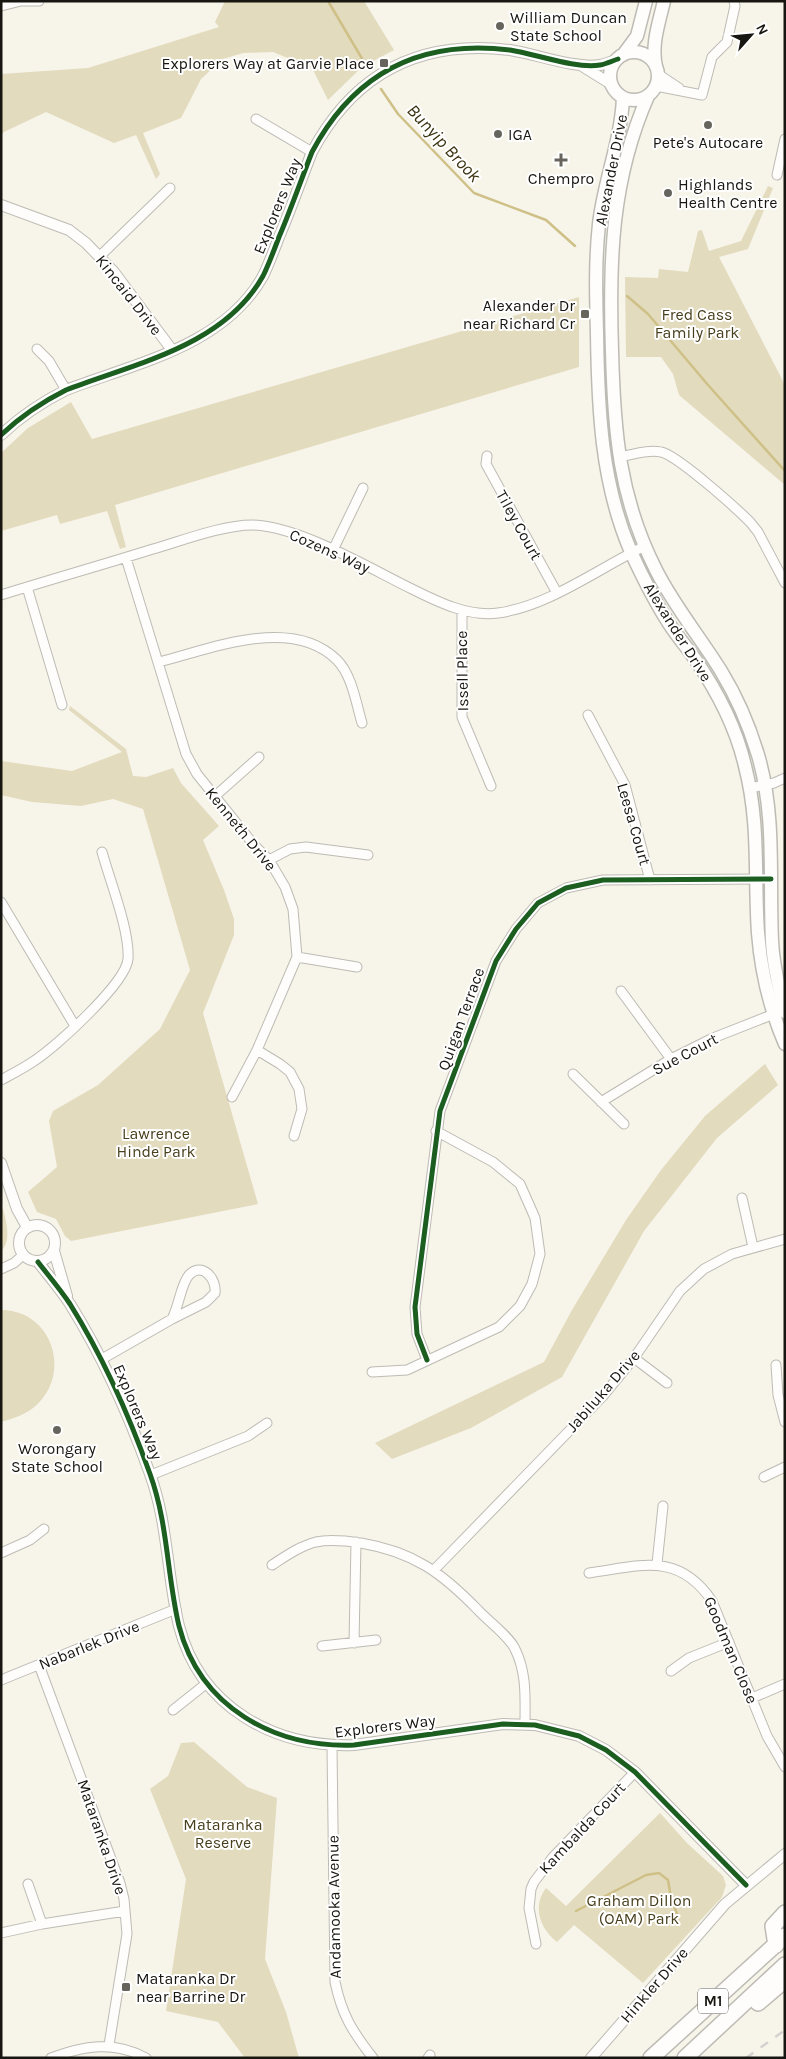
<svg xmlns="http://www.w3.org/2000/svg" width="786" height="2059" viewBox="0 0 786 2059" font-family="Karla,sans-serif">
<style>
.green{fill:#e3dbbd}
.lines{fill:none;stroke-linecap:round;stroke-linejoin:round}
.stream{stroke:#cec087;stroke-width:2.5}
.minor-casing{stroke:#bdbbb3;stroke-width:11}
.tertiary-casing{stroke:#bdbbb3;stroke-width:12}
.secondary-casing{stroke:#bdbbb3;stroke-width:15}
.motorway-casing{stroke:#bdbbb3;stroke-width:18}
.minor{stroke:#fefdfc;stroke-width:9}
.tertiary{stroke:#fefdfc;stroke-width:10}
.secondary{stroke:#fefdfc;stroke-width:12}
.motorway{stroke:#fefdfc;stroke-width:15}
.rail{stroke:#d3d2cf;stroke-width:2.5;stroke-dasharray:9 9;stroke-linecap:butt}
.cycleway-casing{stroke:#fff;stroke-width:8}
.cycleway{stroke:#1b5e20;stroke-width:5}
.poi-dot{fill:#66645c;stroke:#fff;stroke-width:2}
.labels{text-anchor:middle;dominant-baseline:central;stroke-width:4;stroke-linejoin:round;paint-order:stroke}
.shield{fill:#fff;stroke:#5d5c58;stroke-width:1}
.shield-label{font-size:15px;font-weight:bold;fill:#181610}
.poi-label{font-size:16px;fill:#181610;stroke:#fff;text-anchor:start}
.street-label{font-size:16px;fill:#181610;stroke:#fff}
.park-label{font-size:16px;fill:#483f1d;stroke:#fff}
.water-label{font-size:18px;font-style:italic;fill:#3b3210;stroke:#fff}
</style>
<rect width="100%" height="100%" fill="#f7f4ea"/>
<path class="green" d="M225,1H364L394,50L362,67L328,100L312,68L273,52L243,53L223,59L201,79L181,118L143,133L160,174L156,179L136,135L114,143L46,112L4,132L1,135V74L88,68L219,27L215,22Z
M768,186L773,188L748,249L719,257L785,385V485L679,395L673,374L661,357H626L625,277L658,278L659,269L688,272L698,231L702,230L709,251L741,241Z
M579,297V367L115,505L126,547L120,549L107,511L60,524L57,515L1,531V453L28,428L71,402L92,439Z
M70,706L126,749L133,776L146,777L173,768L181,783L219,826L203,840L224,890L234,919V935L203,1013L258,1204L71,1241L65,1236L56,1219L37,1212L28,1192L57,1167L49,1121L53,1111L98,1085L160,1029L190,970L143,809L113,799L81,806L32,802L1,795V761L72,771L122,752L69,710Z
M765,1064L778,1085L717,1138L644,1231L562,1377L471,1428L392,1459L375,1443L544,1362L572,1310L626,1220L661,1170L705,1116Z
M3,1209C6,1221 12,1241 1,1251V1210Z
M1,1310C54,1310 73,1377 33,1408C24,1415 12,1419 1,1422Z
M194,1742L247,1787L277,1798L265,1959L286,2012L299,2058H245L218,2022L166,2011L186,1879L150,1789L168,1776L181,1743Z
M660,1813L687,1843L723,1876L726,1885L722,1897L643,1983L574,1925L557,1942C540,1929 532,1906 546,1888L566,1906Z"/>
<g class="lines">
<path class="stream" d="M328,1L364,62
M381,89L398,114L474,193L546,220L575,246
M627,296L648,314L708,385L785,471
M576,1911L646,1875L659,1873L668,1880L671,1898L677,1914"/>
<defs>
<path id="minor" d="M1,6L21,1H39
M658,74L679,88
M656,86L702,95L712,57L727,42L735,6L734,1
M256,119L312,152
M777,175L785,139
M100,256L170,188
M37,349L49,361L66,390
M487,456L486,464L557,593
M619,457C632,455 648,449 661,452C677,455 736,508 750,522L758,532L785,583
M333,550L363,488
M126,558L186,754L197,774L254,845L269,860L285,887L293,909L297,957L257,1050L232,1097
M27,587L62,705
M1,595C52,579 102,565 153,549C181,541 223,525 252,525C299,526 369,568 412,589C438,602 468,617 498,613C549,606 599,568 645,546
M462,610V717L491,786
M159,662C211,649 292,615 337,660C352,675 356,703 362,723
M588,715L625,785L650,880
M750,788L774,783L785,778
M214,797L259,757
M269,860L290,849L306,847L368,855
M1,902L75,1026
M297,957L357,967
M621,991L671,1059
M257,1050L280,1064L290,1072L299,1089L302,1109L294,1136
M573,1074L624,1124
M1,1080C12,1074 24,1068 34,1061C56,1047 126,983 128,959C130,931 110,881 102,852
M601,1102L671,1059L713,1038L774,1014
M742,1198L753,1247
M1,1269L14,1263L23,1255
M634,1358L667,1383
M102,1359L172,1319L206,1302L215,1293C217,1279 202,1261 189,1275C181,1284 179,1306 172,1319
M427,1360L417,1334L415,1307L440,1111L496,961L516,929L538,903L566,888L603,880L771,879
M776,1365L778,1395L785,1422
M372,1372L407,1370L499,1327L520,1306L532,1284L540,1254L535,1218L520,1184L493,1162L436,1131
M151,1475L248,1436L267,1423
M764,1477L785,1467
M1,1553L30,1540L44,1529
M657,1564L663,1506
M272,1565C286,1556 300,1546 316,1542C330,1539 347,1541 361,1543C414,1552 442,1573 478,1610C488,1621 509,1636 515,1649C527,1673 525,1698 525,1724
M434,1570L603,1396L634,1358L680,1291L693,1279L704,1269L732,1254L785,1239
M589,1573C640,1566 678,1551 712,1601L767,1736L785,1767
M354,1643L356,1542
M322,1646L376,1640
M39,1665L120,1883L124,1899L127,1934L109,2045
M671,1671L689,1658L729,1642
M1,1680L176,1609
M752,1698L785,1684
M173,1710L207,1683
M332,1746L335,1982C342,2015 352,2031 373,2058
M28,1884L42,1924
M1,1933L42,1924L125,1911
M536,1944L529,1908L531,1889L534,1882L553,1857L635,1772
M51,2058C83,2046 114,2040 146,2058
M428,2058L430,2055"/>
<path id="tertiary" d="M582,66L611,84
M1,205L69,230L86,243L114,272L172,350
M1,435C21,416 42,402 66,390C136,363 224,346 263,276C269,264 274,250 279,237C291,209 301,180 312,152C354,73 420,39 510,50C536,54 575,69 600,65C606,64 612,61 618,59
M1,1163L17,1209L27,1227
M19 1243a18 18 0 1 1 36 0a18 18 0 1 1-36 0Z
M54,1251L67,1296
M38,1262C48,1275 60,1289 70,1304C103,1357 129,1415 150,1474C168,1523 167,1576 179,1626C200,1707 274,1748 354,1745L503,1724L535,1725L579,1736L606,1750L635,1772L746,1885
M591,2058L725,1904L785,1854"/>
<path id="secondary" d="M610 76a24 24 0 1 1 48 0a24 24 0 1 1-48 0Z
M623,55L637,36L646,1
M656,67C651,44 659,23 664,1
M648,96C611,180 609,261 612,351C614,431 619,497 656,570C674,606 700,637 721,671C737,697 749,725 758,755C776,816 769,878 772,941C773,965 779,989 785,1012
M623,98C621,141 604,181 599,224C595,261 596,297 597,333C598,408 601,483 631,552C642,576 654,600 668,622C676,635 686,646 695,659C717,691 736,727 745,766C760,824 754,875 758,933C761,971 770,1009 785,1044"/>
<path id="motorway" d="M776,1945L773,1926L785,1913
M758,2003L785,1980
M651,2058L785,1936
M685,2058L785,1965"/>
</defs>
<use href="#minor" class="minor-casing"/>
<use href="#tertiary" class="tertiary-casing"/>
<use href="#secondary" class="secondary-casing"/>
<use href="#motorway" class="motorway-casing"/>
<use href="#minor" class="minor"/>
<use href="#tertiary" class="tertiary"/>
<use href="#secondary" class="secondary"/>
<use href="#motorway" class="motorway"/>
<path class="rail" d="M746,2058L785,2030"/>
<defs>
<path id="cycleway" d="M1,435C21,416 42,402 66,390C136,363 224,346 263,276C269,264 274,250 279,237C291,209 301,180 312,152C354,73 420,39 510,50C536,54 575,69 600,65C606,64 612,61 618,59
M38,1262C48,1275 60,1289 70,1304C103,1357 129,1415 150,1474C168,1523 167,1576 179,1626C200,1707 274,1748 354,1745L503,1724L535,1725L579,1736L606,1750L635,1772L746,1885
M427,1360L417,1334L415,1307L440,1111L496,961L516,929L538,903L566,888L603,880L771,879"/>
</defs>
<use href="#cycleway" class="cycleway-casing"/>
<use href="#cycleway" class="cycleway"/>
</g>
<g class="poi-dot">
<circle cx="500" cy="26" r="5"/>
<rect x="379" y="58" width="10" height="10" rx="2.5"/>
<circle cx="708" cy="125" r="5"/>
<circle cx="498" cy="134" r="5"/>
<path d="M558.5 152.5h5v5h5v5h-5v5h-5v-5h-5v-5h5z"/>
<circle cx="668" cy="193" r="5"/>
<rect x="580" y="309" width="10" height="10" rx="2.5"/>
<circle cx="57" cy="1430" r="5"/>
<rect x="121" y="1982" width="10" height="10" rx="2.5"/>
</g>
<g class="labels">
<rect class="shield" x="698" y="1988.5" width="30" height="25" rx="4"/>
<g class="shield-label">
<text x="713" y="2001">M1</text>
</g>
<g class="poi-label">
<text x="510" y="17">William Duncan<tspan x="510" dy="18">State School</tspan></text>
<text x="374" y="63" text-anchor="end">Explorers Way at Garvie Place</text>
<text x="508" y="134">IGA</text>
<text x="708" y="142" text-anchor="middle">Pete's Autocare</text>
<text x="561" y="178" text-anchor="middle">Chempro</text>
<text x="678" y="184">Highlands<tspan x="678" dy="18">Health Centre</tspan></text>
<text x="575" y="305" text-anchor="end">Alexander Dr<tspan x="575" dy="18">near Richard Cr</tspan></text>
<text x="57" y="1448" text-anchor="middle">Worongary<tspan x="57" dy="18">State School</tspan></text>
<text x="136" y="1978">Mataranka Dr<tspan x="136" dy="18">near Barrine Dr</tspan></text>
</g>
<g class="street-label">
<text transform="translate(611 170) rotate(-79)">Alexander Drive</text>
<text transform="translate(277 206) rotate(-68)">Explorers Way</text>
<text transform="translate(129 295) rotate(52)">Kincaid Drive</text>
<text transform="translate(519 525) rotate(61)">Tiley Court</text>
<text transform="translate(330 551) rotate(24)">Cozens Way</text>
<text transform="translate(678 632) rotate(58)">Alexander Drive</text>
<text transform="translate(462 671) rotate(-91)">Issell Place</text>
<text transform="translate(634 824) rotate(74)">Leesa Court</text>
<text transform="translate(241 829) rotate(51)">Kenneth Drive</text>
<text transform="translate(461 1019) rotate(-70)">Quigan Terrace</text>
<text transform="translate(685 1054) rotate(-28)">Sue Court</text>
<text transform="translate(603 1391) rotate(-49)">Jabiluka Drive</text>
<text transform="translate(138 1412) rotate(67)">Explorers Way</text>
<text transform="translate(89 1645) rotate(-22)">Nabarlek Drive</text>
<text transform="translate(731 1650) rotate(67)">Goodman Close</text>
<text transform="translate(385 1726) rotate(-7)">Explorers Way</text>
<text transform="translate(582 1828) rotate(-47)">Kambalda Court</text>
<text transform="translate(102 1837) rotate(71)">Mataranka Drive</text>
<text transform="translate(334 1907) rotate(-91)">Andamooka Avenue</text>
<text transform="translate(654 1985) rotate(-49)">Hinkler Drive</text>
</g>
<g class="park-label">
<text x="697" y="314">Fred Cass<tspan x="697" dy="18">Family Park</tspan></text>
<text x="156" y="1133">Lawrence<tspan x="156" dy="18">Hinde Park</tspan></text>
<text x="223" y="1824">Mataranka<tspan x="223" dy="18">Reserve</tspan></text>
<text x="639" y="1900">Graham Dillon<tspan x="639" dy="18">(OAM) Park</tspan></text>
</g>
<g class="water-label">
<text transform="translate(444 143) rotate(47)">Bunyip Brook</text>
</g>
</g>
<rect width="786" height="2059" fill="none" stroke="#181610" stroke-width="5"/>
<g transform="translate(751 35) rotate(63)" stroke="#ffffff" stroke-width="4" paint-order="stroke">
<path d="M0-4L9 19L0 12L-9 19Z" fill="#181610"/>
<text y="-8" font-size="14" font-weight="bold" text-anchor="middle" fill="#181610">N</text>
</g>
</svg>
